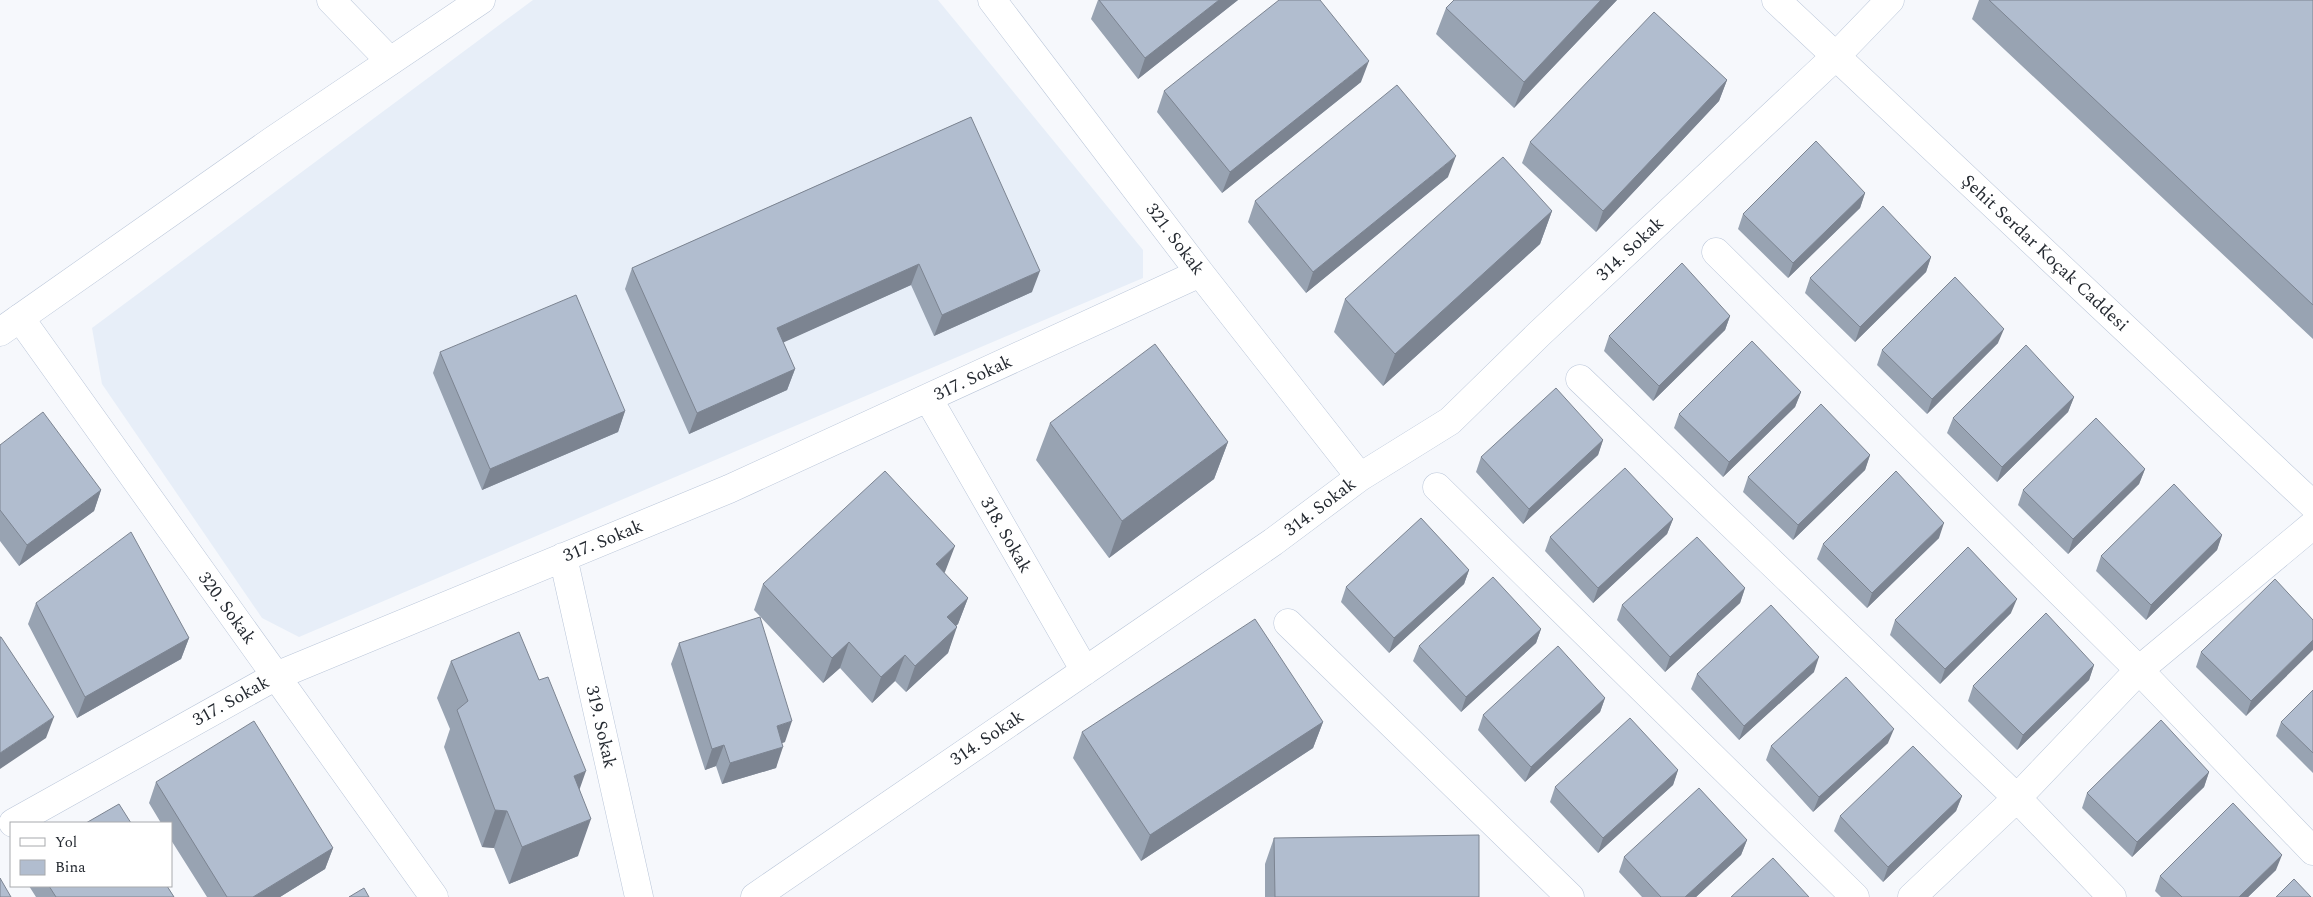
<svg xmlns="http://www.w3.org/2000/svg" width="2313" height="897" viewBox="0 0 2313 897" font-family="Spectral,serif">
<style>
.built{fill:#e7eef8}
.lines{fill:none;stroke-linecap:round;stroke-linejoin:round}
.minor-casing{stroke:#bac6d9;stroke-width:29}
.tertiary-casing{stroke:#bac6d9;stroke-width:29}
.minor{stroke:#fff;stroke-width:28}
.tertiary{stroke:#fff;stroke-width:28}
.wall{fill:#98a3b2}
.shaded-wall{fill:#7c8491}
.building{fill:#b1bdcf;stroke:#7c8491}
.labels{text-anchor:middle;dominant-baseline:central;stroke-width:4.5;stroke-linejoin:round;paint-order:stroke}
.street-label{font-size:18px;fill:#252a31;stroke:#fff}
</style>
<rect width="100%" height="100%" fill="#f6f8fc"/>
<path class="built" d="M533,0H938L1143,250V278L299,637L262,618L102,384L92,328Z"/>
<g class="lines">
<defs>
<path id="minor" d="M331,0L390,61
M992,0L1200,273L1360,477
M1716,252L2139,670L2313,851
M20,318L434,897
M1580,379L2017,798L2112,897
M928,398L1085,671
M1437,487L1855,897
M563,557L639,897
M1288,623L1570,897
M13,823L276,676L729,489L1200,273
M755,897L1273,542L1360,477L1450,421L1539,334L1836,56L1890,0
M1912,897L2017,798L2139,670L2313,525"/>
<path id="tertiary" d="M1776,0L2313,505
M0,332L272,141L481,0"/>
</defs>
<use href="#minor" class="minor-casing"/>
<use href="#tertiary" class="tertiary-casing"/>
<use href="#minor" class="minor"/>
<use href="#tertiary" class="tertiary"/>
</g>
<path class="wall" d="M1098,0H1238L1138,79L1091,19Z
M1454,0H1617L1514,108L1436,34L1446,8Z
M1979,0H2313V339L1972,19Z
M1727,80L1719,101L1596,232L1522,163L1530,142Z
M1361,82L1222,193L1157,112L1164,91Z
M971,117L1032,292L934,336L911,285L783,342L795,369L787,390L689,434L625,289L632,268Z
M1448,177L1306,293L1248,222L1255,201Z
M1865,193L1860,208L1788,278L1738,229L1743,214Z
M1552,211L1540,244L1383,386L1334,332L1345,299Z
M1931,257L1926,272L1855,342L1805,293L1810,278Z
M1730,316L1725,330L1653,401L1604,351L1609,336Z
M1998,343L1927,414L1877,365L1882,350Z
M440,352L625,411L618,432L482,490L433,373Z
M1801,392L1795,407L1723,477L1674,428L1679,414Z
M2074,397L2068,412L1997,482L1947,433L1953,418Z
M1050,423L1228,442L1214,479L1109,558L1036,460Z
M1603,440L1598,455L1523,524L1476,472L1481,457Z
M0,445L101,490L94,511L19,566L0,541Z
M1870,455L1865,470L1793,540L1743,492L1748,477Z
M2145,469L2139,484L2068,554L2018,505L2023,490Z
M1673,519L1667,534L1593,603L1545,551L1550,537Z
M2222,535L2217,550L2146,620L2096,571L2101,556Z
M1939,538L1867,608L1817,559L1823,544Z
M1469,570L1464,584L1389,653L1341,602L1346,587Z
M945,572L944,573L968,598L958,624L956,626L948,653L906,692L895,681L872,703L840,668L823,683L754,610L763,584Z
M1745,588L1740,603L1665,672L1617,620L1622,605Z
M36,603L189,638L181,659L77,718L28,624Z
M2011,613L1940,684L1890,635L1895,620Z
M2313,620L2246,716L2196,667L2201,652Z
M1541,629L1536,643L1461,712L1413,661L1419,646Z
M679,643L785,742L782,743L776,768L722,784L716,766L705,770L671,664Z
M451,661L580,790L578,856L509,884L494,848L482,847L444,747L450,729L437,698Z
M2094,665L2089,680L2017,750L1968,701L1973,686Z
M1814,672L1739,740L1691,689L1697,674Z
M2313,690V773L2276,736L2281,722Z
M1605,698L1600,712L1525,782L1478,730L1483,715Z
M1323,722L1313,748L1141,861L1073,758L1082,732Z
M1888,743L1813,812L1766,760L1771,746Z
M1678,770L1673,785L1598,853L1550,802L1555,787Z
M2209,772L2204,787L2132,857L2082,808L2087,793Z
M156,782L333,848L325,869L280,897H207L171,840V823H161L149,803Z
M1962,796L1956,811L1883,882L1834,831L1840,816Z
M1274,838L1479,897H1265V864Z
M1747,840L1741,855L1696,897H1642L1619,872L1624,857Z
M2276,870L2248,897H2161L2155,891L2160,876Z
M29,886H167L174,897H36Z"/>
<path class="shaded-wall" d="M1219,0H1238L1138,79L1145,58Z
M1601,0H1617L1514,108L1524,82Z
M1369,61L1361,82L1222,193L1230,172Z
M1727,80L1719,101L1596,232L1603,211Z
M1456,156L1448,177L1306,293L1313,272Z
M1865,193L1860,208L1788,278L1793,263Z
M1552,211L1540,244L1383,386L1395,354Z
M1931,257L1926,272L1855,342L1860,327Z
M919,264L911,285L769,349L777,328Z
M1040,271L1032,292L934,336L942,315Z
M1730,316L1725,330L1653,401L1659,386Z
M2004,329L1998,343L1927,414L1932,399Z
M795,369L787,390L689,434L697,413Z
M1801,392L1795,407L1723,477L1729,462Z
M2074,397L2068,412L1997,482L2002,467Z
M625,411L618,432L482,490L490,469Z
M1603,440L1598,455L1523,524L1529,509Z
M1228,442L1214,479L1109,558L1122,521Z
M1870,455L1865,470L1793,540L1798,525Z
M2145,469L2139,484L2068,554L2073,539Z
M101,490L94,511L19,566L27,545Z
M1673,519L1667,534L1593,603L1598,588Z
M1944,523L1939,538L1867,608L1872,593Z
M2222,535L2217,550L2146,620L2151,605Z
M955,546L945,572L926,589L936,564Z
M1469,570L1464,584L1389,653L1394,638Z
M1745,588L1740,603L1665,672L1670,657Z
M968,598L958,624L938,643L947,617Z
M2017,599L2011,613L1940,684L1945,669Z
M957,627L948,653L906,692L915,666Z
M1541,629L1536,643L1461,712L1466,697Z
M189,638L181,659L77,718L85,697Z
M2313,640V650L2246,716L2251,701Z
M849,642L840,668L823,683L832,658Z
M905,655L895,681L872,703L881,677Z
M1819,657L1814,672L1739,740L1744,726Z
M2094,665L2089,680L2017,750L2023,735Z
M1605,698L1600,712L1525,782L1531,767Z
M54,717L46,738L0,769V753Z
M792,721L785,742L769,747L777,726Z
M1323,722L1313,748L1141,861L1150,835Z
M1894,729L1888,743L1813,812L1819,797Z
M724,745L716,766L705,770L712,749Z
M783,747L776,768L722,784L730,763Z
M1678,770L1673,785L1598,853L1603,838Z
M586,771L573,808L574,776Z
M2209,772L2204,787L2132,857L2137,842Z
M1962,796L1956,811L1883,882L1888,867Z
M495,810L507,811L494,848L482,847Z
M591,819L578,856L509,884L522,847Z
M1747,840L1741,855L1696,897H1685Z
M333,848L325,869L280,897H253Z
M2282,855L2276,870L2248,897H2239Z"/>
<path class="building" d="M1099,0H1219L1145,58Z
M1279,0H1320L1369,61L1230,172L1164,91Z
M1454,0H1601L1524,82L1446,8Z
M1989,0H2313V305Z
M1654,12L1727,80L1603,211L1530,142Z
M1397,85L1456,156L1313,272L1255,201Z
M971,117L1040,271L942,315L919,264L777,328L795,369L697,413L632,268Z
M1816,141L1865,193L1793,263L1743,214Z
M1503,157L1552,211L1395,354L1345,299Z
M1883,206L1931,257L1860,327L1810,278Z
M1682,263L1730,316L1659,386L1609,336Z
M1955,277L2004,329L1932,399L1882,350Z
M576,295L625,411L490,469L440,352Z
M1752,341L1801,392L1729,462L1679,414Z
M1155,344L1228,442L1122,521L1050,423Z
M2026,345L2074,397L2002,467L1953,418Z
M1556,388L1603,440L1529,509L1481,457Z
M1821,404L1870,455L1798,525L1748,477Z
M43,412L101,490L27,545L0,510V445Z
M2096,418L2145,469L2073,539L2023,490Z
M1625,468L1673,519L1598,588L1550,537Z
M885,471L955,546L936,564L968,598L947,617L957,627L915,666L905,655L881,677L849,642L832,658L763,584Z
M1896,471L1944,523L1872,593L1823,544Z
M2174,484L2222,535L2151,605L2101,556Z
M1421,518L1469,570L1394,638L1346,587Z
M131,532L189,638L85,697L36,603Z
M1697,537L1745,588L1670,657L1622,605Z
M1968,547L2017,599L1945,669L1895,620Z
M1493,577L1541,629L1466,697L1419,646Z
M2275,579L2313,620V640L2251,701L2201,652Z
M1771,605L1819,657L1744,726L1697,674Z
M2046,613L2094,665L2023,735L1973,686Z
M760,617L792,721L777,726L783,747L730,763L724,745L712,749L679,643Z
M1255,619L1323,722L1150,835L1082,732Z
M519,632L539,680L548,677L586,771L574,776L591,819L522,847L507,811L495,810L457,710L468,701L451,661Z
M0,637H1L54,717L0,753Z
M1558,646L1605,698L1531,767L1483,715Z
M1846,677L1894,729L1819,797L1771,746Z
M2313,690V753L2281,722Z
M1630,718L1678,770L1603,838L1555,787Z
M2161,720L2209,772L2137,842L2087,793Z
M254,721L333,848L253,897H227L156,782Z
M1913,746L1962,796L1888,867L1840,816Z
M1699,788L1747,840L1685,897H1661L1624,857Z
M2233,803L2282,855L2239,897H2182L2160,876Z
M119,804L131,823H86Z
M1479,835V897H1275L1274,838Z
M1773,858L1809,897H1731Z
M0,878L11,897H0Z
M2294,879L2311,897H2276Z
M49,886H167L174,897H56Z
M364,888L369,897H349Z"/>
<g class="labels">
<g class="street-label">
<text transform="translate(1175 239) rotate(53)">321. Sokak</text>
<text transform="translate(1630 249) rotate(-43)">314. Sokak</text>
<text transform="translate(2045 253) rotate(43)">Şehit Serdar Koçak Caddesi</text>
<text transform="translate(973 378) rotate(-25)">317. Sokak</text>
<text transform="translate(1320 507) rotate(-37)">314. Sokak</text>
<text transform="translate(1006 535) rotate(60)">318. Sokak</text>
<text transform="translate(603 541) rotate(-22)">317. Sokak</text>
<text transform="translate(227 608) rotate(54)">320. Sokak</text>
<text transform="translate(231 701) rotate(-29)">317. Sokak</text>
<text transform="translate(601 727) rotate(77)">319. Sokak</text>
<text transform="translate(987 738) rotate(-34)">314. Sokak</text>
</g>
</g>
<rect x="10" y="822" width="162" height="65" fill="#ffffff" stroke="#a8aaad"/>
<rect x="20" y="838" width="25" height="8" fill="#ffffff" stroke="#a8aaad"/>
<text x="55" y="847" font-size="15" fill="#252a31">Yol</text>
<rect x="20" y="860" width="25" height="15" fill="#b1bdcf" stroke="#a8aaad"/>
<text x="55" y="872" font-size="15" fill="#252a31">Bina</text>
</svg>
